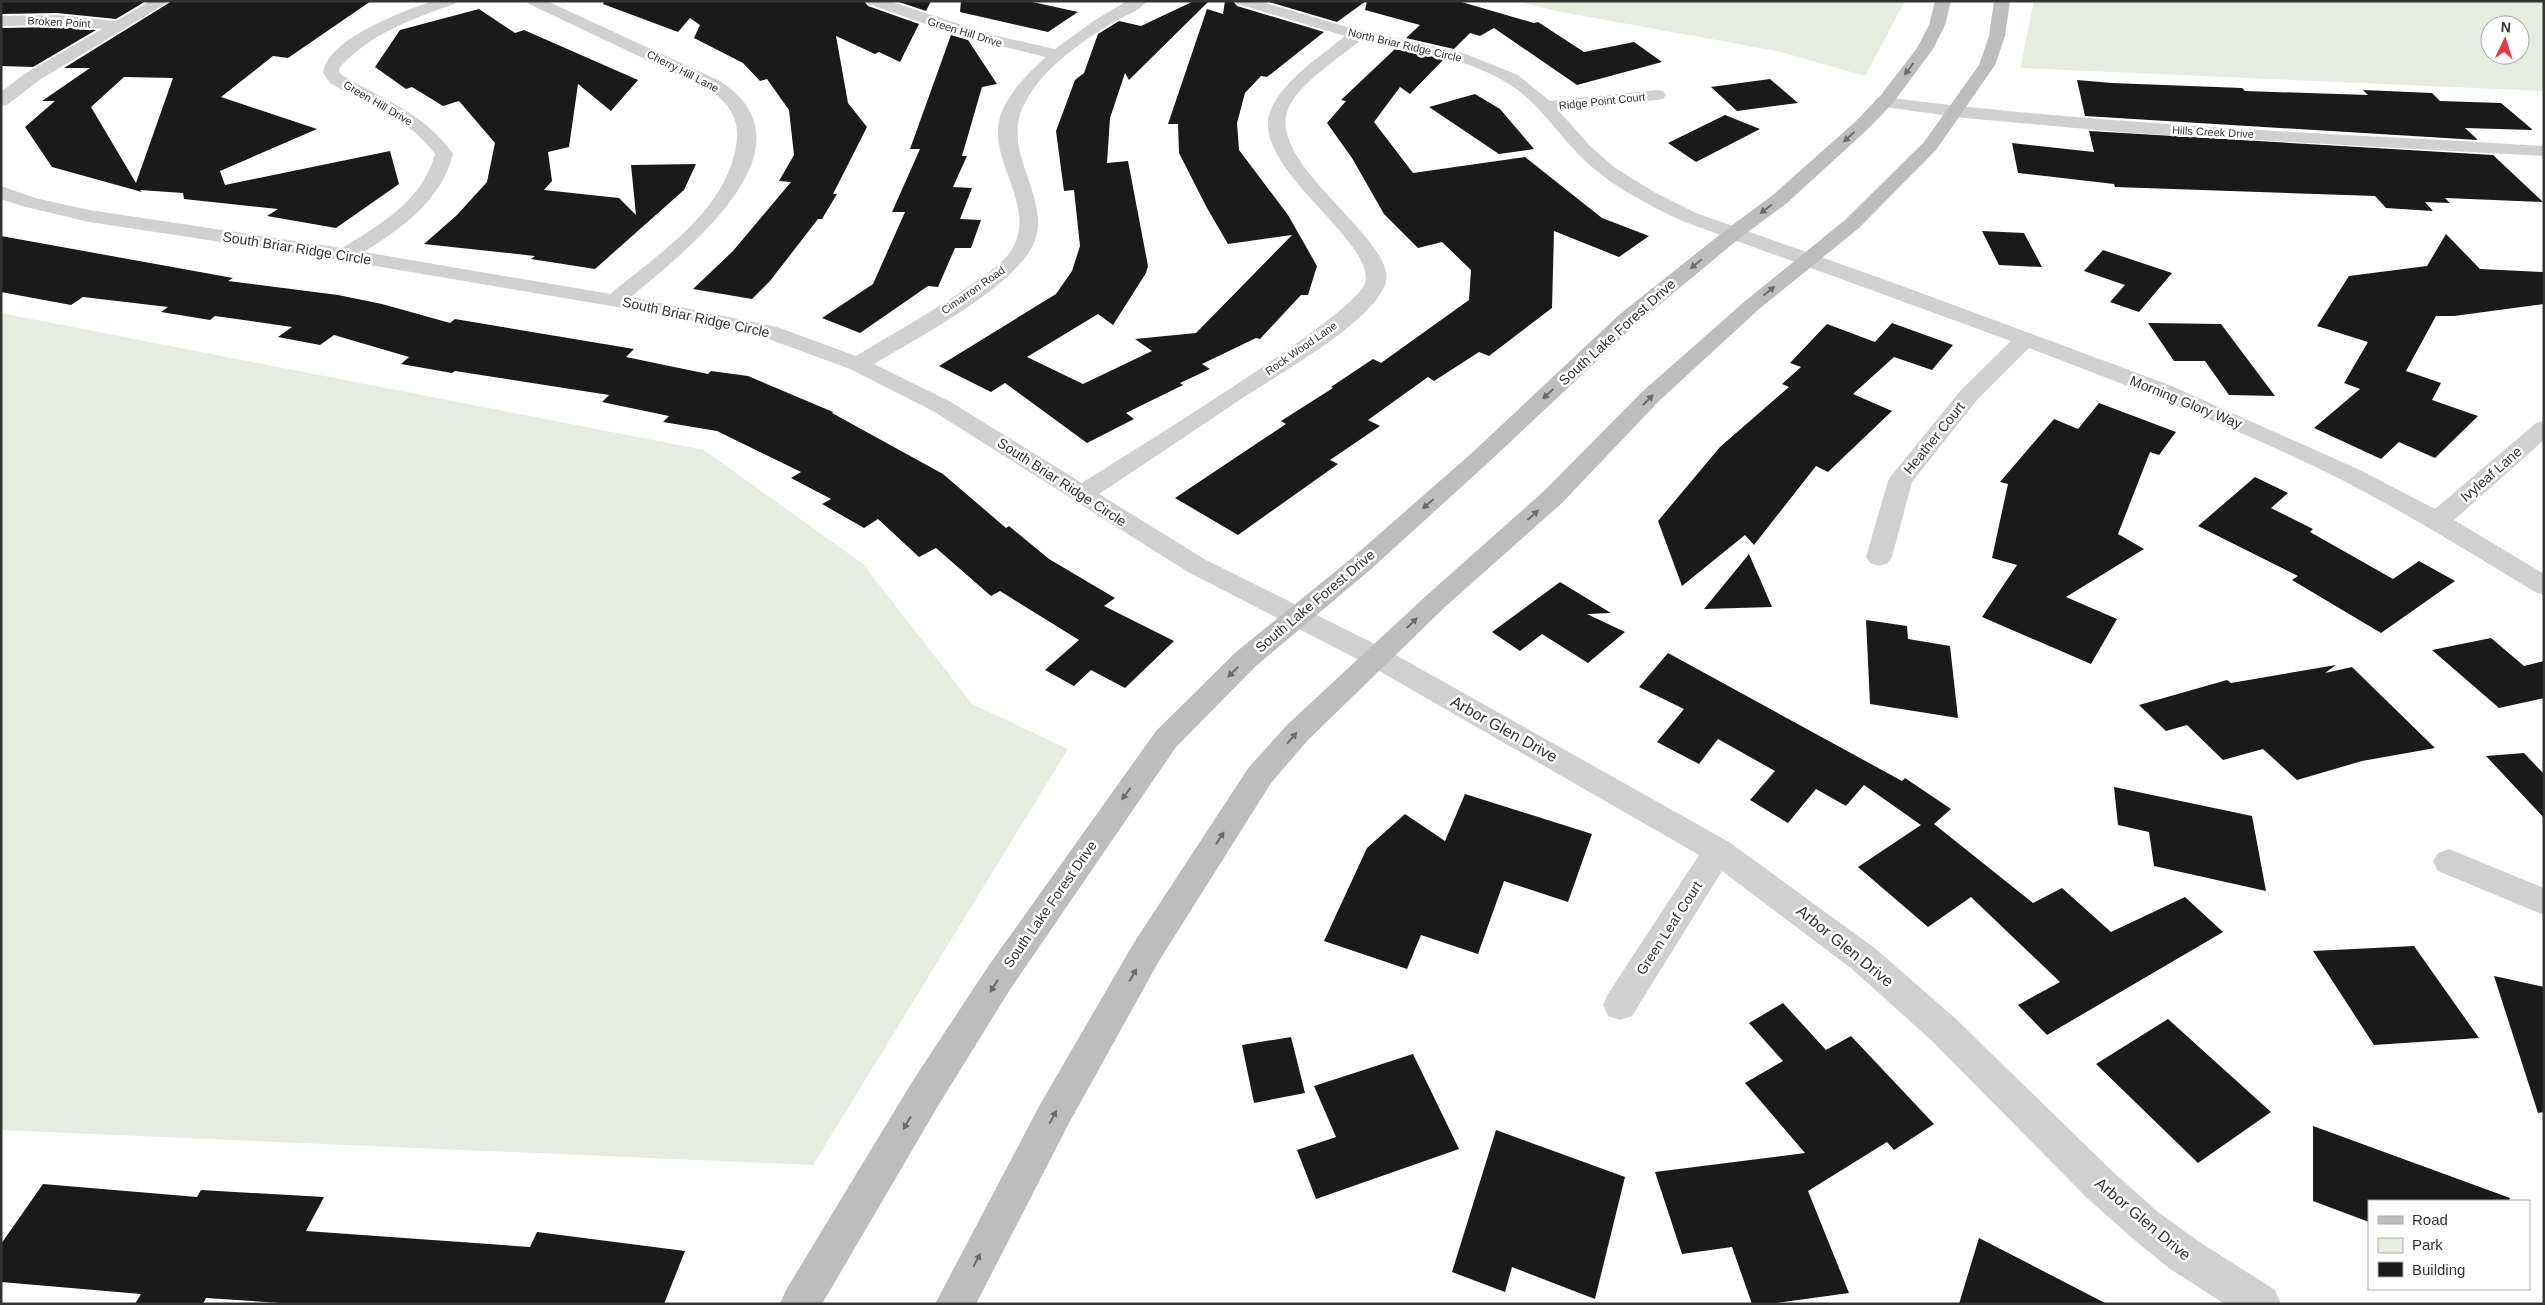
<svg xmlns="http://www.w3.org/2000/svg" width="2545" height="1305" viewBox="0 0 2545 1305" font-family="Arial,sans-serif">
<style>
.green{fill:#e6ecdf;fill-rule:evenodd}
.building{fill:#1a1a1a;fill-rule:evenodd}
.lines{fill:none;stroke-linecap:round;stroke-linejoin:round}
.minor{fill:#d0d0d0;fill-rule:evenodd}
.secondary{fill:#bdbdbd;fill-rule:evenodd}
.oneway{fill:#6a6a6a}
.labels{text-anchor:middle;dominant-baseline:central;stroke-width:5;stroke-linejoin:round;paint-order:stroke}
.far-street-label{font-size:11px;fill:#333;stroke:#fff}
.street-label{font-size:14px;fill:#333;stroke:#fff}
.near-street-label{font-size:16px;fill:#333;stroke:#fff}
</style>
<rect width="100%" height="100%" fill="#fff"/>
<path class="green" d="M1518,1H1905L1865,76L1777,51L1556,11Z
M2034,1H2544V91L2020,68ZM2490,25H2520V55H2490Z
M1,313L704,450L863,564L972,704L1068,749L813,1165L1,1130Z"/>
<path class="building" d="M1,1H146L116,19L57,13L1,14Z
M172,1H371L288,58L273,56L221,97L317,129L220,171L225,185L390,151L399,184L336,228L267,216L278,209L184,199L183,193L140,190L142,192L52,167L25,127L55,101H42L90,68H64ZM124,77L173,78L136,183L91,107Z
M604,1H864L868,6L919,24L900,62L879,52L875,54L836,36L848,103L867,127L833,194H837L822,219H818L770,281L752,299L693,289L733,251L791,182L779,181L794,155L789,110L767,79L760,81L743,63L694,38L700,25L690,18L678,32L603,4Z
M896,1H931L926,11Z
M961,1H1028L1078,12L1048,32L960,12Z
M1194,1H1209L1129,80L1125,73L1110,118L1107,163L1128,161L1148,266L1146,273L1113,325L1098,314L1027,357L1083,384L1152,351L1135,339L1196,333L1292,235L1228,244L1207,208L1179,153L1178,124H1168L1207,9L1223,14L1225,1H1233L1237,6L1324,32L1267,77L1261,76L1245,93L1237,123L1239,150L1288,215L1317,266L1308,295H1301L1260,339L1256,338L1202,364L1210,369L1180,383L1183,385L1126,413L1134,419L1087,443L1005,383L991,392L939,366L1056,294L1072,271L1080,246L1074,190L1064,191L1056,131L1075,80L1084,73L1098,34L1119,21L1141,26Z
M1266,1H1366L1337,22Z
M1367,1H1458L1534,23L1538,22L1584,52L1634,42L1662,62L1577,85L1494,28L1480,36L1470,33L1454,49L1406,38L1420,25L1365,10Z
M479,9L515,33L524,30L638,80L611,111L578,84L569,147L548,152L552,181L544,190L619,198L636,215L631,165L696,164L684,190L595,269L531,259L535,256L424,244L457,215L487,182L495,143L459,101L443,106L412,87L406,89L375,67L400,30Z
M57,27L96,30L33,67L1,66V28Z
M951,35L968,40L997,84L982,87L962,156H967L953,187L972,188L960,219L981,220L971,248H955L938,287L928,286L860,333L822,318L873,284L905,212H892L920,149H910Z
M1395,49L1444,59L1410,94L1400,87L1374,122L1413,173L1525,157L1602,218L1649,236L1619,257L1554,231L1552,308L1489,356L1479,352L1434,381L1428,377L1368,420L1380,426L1330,460L1338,464L1238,535L1175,498L1286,424L1281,421L1333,388L1331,387L1373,359L1381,363L1469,300L1471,270L1442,242L1418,248L1384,214L1352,158L1327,123L1346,101L1341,100Z
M1770,79L1798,103L1737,111L1711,87Z
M2077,80L2112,83L2242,88L2245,91L2368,95L2363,90L2432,93L2440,101L2501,103L2533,130L2465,128L2478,140L2085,116Z
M1475,94L1500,109L1534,149L1499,154L1429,107Z
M1725,115L1760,129L1696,162L1668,143Z
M2089,131L2493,155L2543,202L2445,198L2450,203L2425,202L2433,211L2386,208L2375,196L2115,187L2114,184L2018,173L2012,143L2094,152Z
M1982,231L2024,233L2042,267L1999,265Z
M2446,234L2480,269L2544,272V304L2454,316H2436L2406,371L2441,383L2432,400L2478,416L2435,458L2399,442L2381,459L2314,428L2360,389L2344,383L2368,342L2317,326L2349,276L2427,266Z
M1,236L233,278L228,281L338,295L382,304L450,323L455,319L634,349L626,357L708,374L711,371L748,376L833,412L832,413L943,474L1006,528L1009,526L1049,559L1115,598L1104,606L1174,641L1125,688L1091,670L1074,686L1045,670L1079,640L1000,591L991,596L936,548L919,557L878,519L864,528L822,504L831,499L791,478L801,472L717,431L663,422L669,416L602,402L609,395L455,371L452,373L401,364L409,357L334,335L320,345L278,337L292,327L215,316L210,320L161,312L168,307L83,297L71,305L1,292Z
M2103,250L2172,273L2139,312L2110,302L2125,285L2084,271Z
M1892,323L1953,345L1932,370L1894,357L1853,394L1892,411L1828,472L1816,466L1754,545L1745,535L1682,586L1658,521L1720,447L1789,387L1782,384L1801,367L1790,363L1827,324L1875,342Z
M2148,323L2221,324L2275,396L2229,395L2205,361H2174Z
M2099,403L2176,432L2159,455L2150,452L2118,534L2144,549L2066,597L2117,619L2091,664L1982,617L2017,565L1992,558L2008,484L2000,482L2054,419L2078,429Z
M2255,477L2288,493L2271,508L2313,529L2310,532L2393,579L2419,561L2455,581L2381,633L2292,580L2298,576L2198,526Z
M1749,554L1772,607L1704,609Z
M1560,582L1611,613L1587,614L1625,632L1588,663L1542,634L1520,651L1492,632Z
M1866,620L1907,626L1908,639L1950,646L1958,718L1870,704Z
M2491,638L2524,666L2544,661V698L2499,708L2432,650Z
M1668,653L1902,781L1905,778L1951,809L1934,824L2033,903L2062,888L2111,932L2185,897L2223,932L2047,1035L2018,1005L2060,982L1971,897L1928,927L1858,867L1921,825L1864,785L1846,806L1816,789L1788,823L1750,800L1775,771L1718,739L1699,764L1657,742L1684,709L1639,687Z
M2336,665L2325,673L2352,667L2435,748L2362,761L2297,780L2263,749L2223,760L2187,725L2166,731L2139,705L2227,680L2231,683Z
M2524,753L2544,774V818L2486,756Z
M2114,787L2252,816L2266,891L2154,866L2149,832L2118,825Z
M1465,794L1592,834L1568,902L1504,881L1478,954L1421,935L1407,969L1324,941L1367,848L1405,814L1445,841Z
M2414,946L2479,1038L2374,1045L2313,951Z
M2494,976L2544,987V1112L2538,1113Z
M1783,1003L1826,1050L1851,1036L1934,1124L1894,1150L1887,1142L1808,1191L1849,1293L1769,1304H1752L1732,1247L1682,1254L1655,1172L1805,1153L1745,1083L1783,1061L1749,1023Z
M2168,1019L2271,1112L2198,1163L2096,1064Z
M1291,1037L1305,1093L1254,1103L1242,1045Z
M1413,1054L1459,1149L1316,1199L1297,1150L1336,1137L1314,1086Z
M2313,1126L2510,1198L2509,1201H2369V1222L2313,1201Z
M1496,1130L1625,1177L1595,1299L1512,1267L1505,1292L1452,1272Z
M43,1184L197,1197L201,1190L324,1197L306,1231L530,1247L537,1232L685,1251L664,1304H296L206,1298L203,1304H135L141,1294L1,1282V1244Z
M1979,1238L2107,1304H1959Z"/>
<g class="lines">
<path class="minor" d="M150,1H170L38,81L7,105L1,106V92L26,73L102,29L57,25L1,26V16L57,15L116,21Z
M433,1H457L454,4C412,19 372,33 340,67L339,72L342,75C382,99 426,114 453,154C441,201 403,227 364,252L610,294C658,254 726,211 736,146C741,119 729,103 708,89L529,4L526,1H547L720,81C822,147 683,253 631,297L777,327L856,356C896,332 937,309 975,282C988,273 1004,263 1012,249C1038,207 987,160 1000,117C1008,93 1028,73 1046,57L959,36L869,4L866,1H889L993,35L1055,49L1095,20L1127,1H1147C1140,11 1122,17 1112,23C1081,42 1045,67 1027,99C1011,126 1018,150 1028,178C1034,197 1042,218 1036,237C1024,283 915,339 874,364L949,401L1082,483C1124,456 1356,315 1365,283C1377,240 1243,164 1272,107C1287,77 1320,57 1345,36L1238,4L1235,1H1259L1347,27L1463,53L1518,75L1550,101L1657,90L1663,91L1666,95L1663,99L1657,100L1559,111L1590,146L1614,167L1654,192L1696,213L1883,279L2167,384L2360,470L2435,509L2536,423L2544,421V440L2454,520L2544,574V595L2535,592C2471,553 2408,514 2342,480C2240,429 2135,388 2029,348L1977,400L1912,482L1892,557L1888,563L1879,566L1870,563L1866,557L1888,481L1891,476L1961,390L2011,341L1682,221C1645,203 1607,184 1578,154C1557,132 1540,106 1515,88C1470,57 1413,51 1361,40C1339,58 1301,82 1289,107C1262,164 1402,241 1385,285C1370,324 1277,375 1241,399C1194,431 1147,462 1099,494L1206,560L1387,650L1729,842L1876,949L1956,1019L2112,1171L2158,1212L2198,1241L2275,1290L2281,1304H2225L2170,1269L2132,1238L2086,1197L1932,1041L1852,969L1722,871L1632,1016L1620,1020L1608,1016L1603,1005L1608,994L1699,855L1367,664L1188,572L933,411L850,369L763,337L676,317L346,261L89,222L22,206L1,199V186L35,198L89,210L342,248C381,224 422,201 435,154C410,119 366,104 330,83L323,73C328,38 404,11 433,1Z
M1883,97C2102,125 2323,133 2544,146V156L2130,133L1965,118L1877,106L1874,102L1877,98Z
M2449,849L2544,888V915L2438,871L2433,862L2438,853Z"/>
<path class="secondary" d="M1935,1H1951L1945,25L1933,49L1893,103L1868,129L1787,203L1741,237L1636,324L1490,461L1370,570L1256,666L1176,747L1011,988L938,1106L822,1304H780L786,1290L912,1082L987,968L1156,731L1236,652L1352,558L1474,451L1620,314L1727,229L1773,195L1856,121L1881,95L1917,48L1929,25Z
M1994,1H2010L2005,36L1995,65L1936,150L1859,228L1758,310L1659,401L1562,503L1445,607L1308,740L1271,783L1159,961L1068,1125L976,1304H935L1042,1101L1135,941L1249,767L1288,724L1427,595L1544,491L1643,391L1744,302L1845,220L1924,142L1979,65L1989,36Z"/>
</g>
<defs><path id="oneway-solid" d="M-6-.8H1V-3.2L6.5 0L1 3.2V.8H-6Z" transform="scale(1.25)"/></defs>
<g class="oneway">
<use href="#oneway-solid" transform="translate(1909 69) rotate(127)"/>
<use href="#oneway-solid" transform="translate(1849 137) rotate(137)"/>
<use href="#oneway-solid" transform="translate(1766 209) rotate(143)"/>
<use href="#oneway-solid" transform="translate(1696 264) rotate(141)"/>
<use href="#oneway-solid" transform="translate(1769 291) rotate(-39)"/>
<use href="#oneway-solid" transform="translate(1548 394) rotate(137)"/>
<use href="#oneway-solid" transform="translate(1648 400) rotate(-45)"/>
<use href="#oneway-solid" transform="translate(1428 504) rotate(139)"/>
<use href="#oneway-solid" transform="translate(1533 515) rotate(-42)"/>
<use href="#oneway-solid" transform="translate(1412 623) rotate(-44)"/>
<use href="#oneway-solid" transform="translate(1233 672) rotate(135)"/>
<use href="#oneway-solid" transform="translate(1292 738) rotate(-49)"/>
<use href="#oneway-solid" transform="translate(1126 794) rotate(126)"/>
<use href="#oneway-solid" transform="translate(1220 838) rotate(-57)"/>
<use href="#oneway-solid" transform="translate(1133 975) rotate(-61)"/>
<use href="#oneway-solid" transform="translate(994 986) rotate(122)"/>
<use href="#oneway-solid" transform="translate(1053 1117) rotate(-62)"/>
<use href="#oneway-solid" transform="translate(907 1123) rotate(121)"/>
<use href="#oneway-solid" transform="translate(977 1260) rotate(-62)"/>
</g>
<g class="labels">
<g class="far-street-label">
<text transform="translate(59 22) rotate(3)">Broken Point</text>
<text transform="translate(965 32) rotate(17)">Green Hill Drive</text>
<text transform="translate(1405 45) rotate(13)">North Briar Ridge Circle</text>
<text transform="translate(683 71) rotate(27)">Cherry Hill Lane</text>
<text transform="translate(1602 101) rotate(-6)">Ridge Point Court</text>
<text transform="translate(378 103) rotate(30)">Green Hill Drive</text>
<text transform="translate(2213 132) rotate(3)">Hills Creek Drive</text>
<text transform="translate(973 290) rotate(-35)">Cimarron Road</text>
<text transform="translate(1301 348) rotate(-35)">Rock Wood Lane</text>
</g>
<g class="street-label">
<text transform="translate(297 248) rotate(9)">South Briar Ridge Circle</text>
<text transform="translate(696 317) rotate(12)">South Briar Ridge Circle</text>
<text transform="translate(1617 332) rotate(-42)">South Lake Forest Drive</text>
<text transform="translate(2186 402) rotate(22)">Morning Glory Way</text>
<text transform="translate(1934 438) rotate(-51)">Heather Court</text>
<text transform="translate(2491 474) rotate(-41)">Ivyleaf Lane</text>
<text transform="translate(1062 482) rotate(33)">South Briar Ridge Circle</text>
<text transform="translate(1315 601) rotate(-40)">South Lake Forest Drive</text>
<text transform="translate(1050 904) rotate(-55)">South Lake Forest Drive</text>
<text transform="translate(1669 928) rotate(-57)">Green Leaf Court</text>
</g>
<g class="near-street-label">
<text transform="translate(1504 729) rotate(29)">Arbor Glen Drive</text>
<text transform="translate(1845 946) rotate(39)">Arbor Glen Drive</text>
<text transform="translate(2143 1219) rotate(40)">Arbor Glen Drive</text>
</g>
</g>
<rect width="2545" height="1305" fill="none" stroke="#333333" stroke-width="5"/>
<rect x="2368" y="1200" width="162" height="90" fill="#ffffff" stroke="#adadad"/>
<rect x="2378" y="1216" width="25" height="8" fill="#bdbdbd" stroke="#adadad"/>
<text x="2412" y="1225" font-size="15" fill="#333333">Road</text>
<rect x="2378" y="1238" width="25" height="15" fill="#e6ecdf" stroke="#adadad"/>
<text x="2412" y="1250" font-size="15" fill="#333333">Park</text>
<rect x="2378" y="1262" width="25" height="15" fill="#1a1a1a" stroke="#adadad"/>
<text x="2412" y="1275" font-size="15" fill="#333333">Building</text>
<g transform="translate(2505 40) rotate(4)"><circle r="24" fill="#ffffff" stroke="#adadad"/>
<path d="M0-4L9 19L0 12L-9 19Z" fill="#e63946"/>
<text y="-8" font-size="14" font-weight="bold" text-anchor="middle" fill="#333333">N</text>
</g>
</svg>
